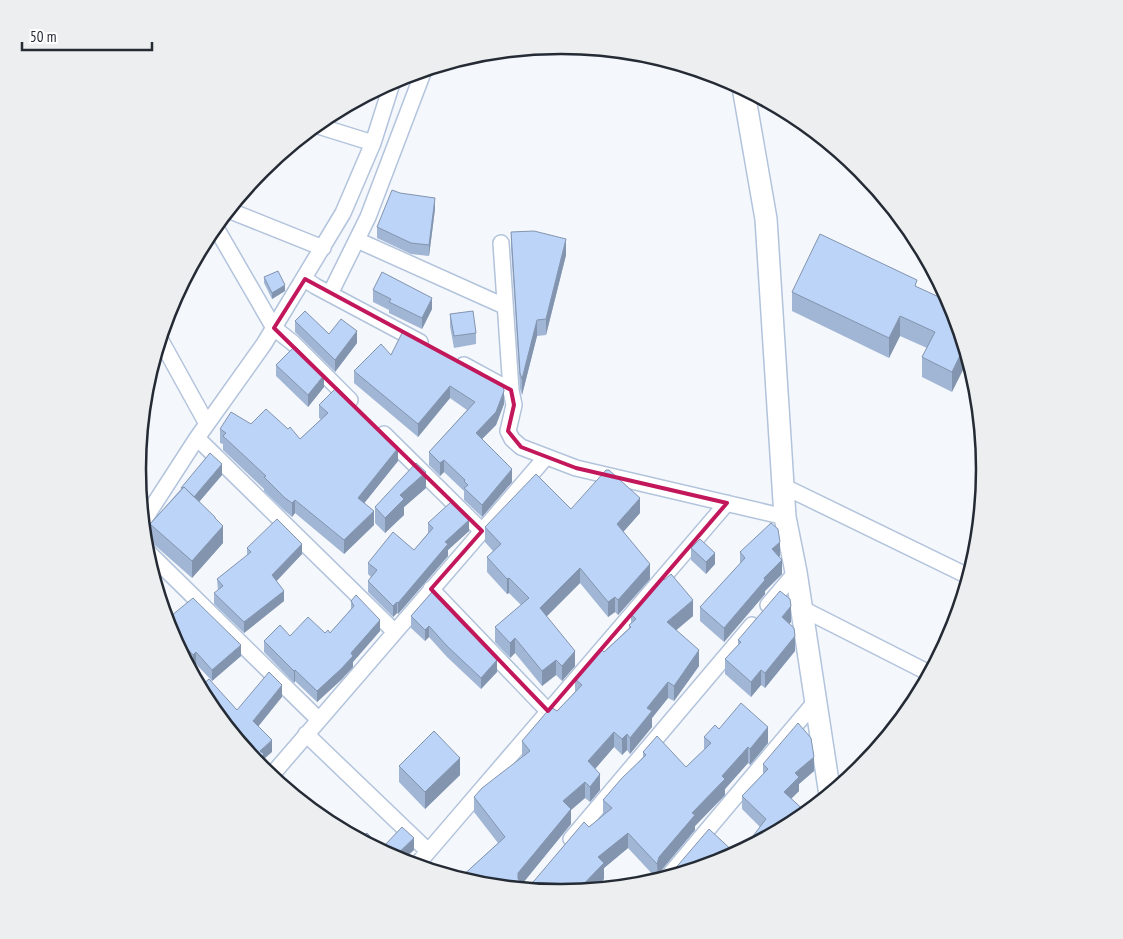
<svg xmlns="http://www.w3.org/2000/svg" width="1123" height="939" viewBox="0 0 1123 939" font-family="'PT Sans Narrow',sans-serif">
<style>
.lines{fill:none;stroke-linecap:round;stroke-linejoin:round}
.street-casing{stroke:#b2c3dc;stroke-width:18}
.secondary-casing{stroke:#b2c3dc;stroke-width:24}
.street{stroke:#fff;stroke-width:15}
.secondary{stroke:#fff;stroke-width:21}
.wall{fill:#a1b6d5}
.shaded-wall{fill:#8394ae}
.building{fill:#bbd4f8;stroke:#8394ae}
.marked{fill:none;stroke:#c2185b;stroke-width:4;stroke-linejoin:round}
.rim{fill:none;stroke:#242b35;stroke-width:2.5}
</style>
<rect width="100%" height="100%" fill="#f4f7fc"/>
<g class="lines">
<defs>
<path id="street" d="M315,125L373,143
M228,210L323,248
M215,226L274,328L293,343L350,400
M357,240L504,306
M501,243L511,390L514,405L508,431L512,439L521,447L576,468L785,517
M305,279L315,286L420,342
M330,294L368,217L424,70
M160,339L207,424
M464,365L510,390
M384,434L482,531
M197,438L395,632
M783,486L970,577
M142,523L197,438L264,344L343,213L373,143L393,80
M145,549L318,719
M431,589L548,711
M768,605L796,572
M801,608L931,674
M306,734L428,851
M270,777L546,457
M571,839L752,625
M415,867L727,503
M666,879L815,702"/>
<path id="secondary" d="M743,87L766,219L785,517L796,572L830,795"/>
</defs>
<use href="#street" class="street-casing"/>
<use href="#secondary" class="secondary-casing"/>
<use href="#street" class="street"/>
<use href="#secondary" class="secondary"/>
</g>
<path class="wall" d="M435,209L429,256L411,254L377,238V227Z
M511,232L566,255L546,335L537,336L522,395L520,389L511,248Z
M264,277L285,291L272,299L264,283Z
M917,287L954,307L952,392L922,377V357L927,348L900,336L889,358L792,311V292Z
M373,290L432,309L422,329L389,313V310L373,302Z
M450,314L476,333V344L454,348L450,326Z
M295,321L329,334L357,343L335,372L295,332Z
M391,355L482,376L504,404L496,425L482,439L512,482L482,517L464,500V491L444,472L440,476L429,465V452L467,410L450,398L418,437L354,383V371Z
M276,365L324,387L308,407L276,376Z
M319,405L398,461L364,503L374,525L344,554L295,513L292,517L285,511L264,491V489L223,450V444L220,443V429L251,424L300,439L321,419L319,418Z
M222,475L199,502L215,519L223,543L192,578L150,541V524L181,489V488Z
M426,488L404,507V515L385,533L375,523V507Z
M571,509L640,513L623,532L650,579L618,615L615,612L608,617L580,583L546,617L575,666L562,681L556,675L542,686L515,653L510,658L495,642V627L521,605L509,593L507,594L487,572V557L493,551L485,542V527Z
M428,523L469,531L448,550V556L398,614L397,613L393,617L368,592V581L371,577L368,574V563L414,550L428,533Z
M247,548L302,554L276,581L284,601L244,633L214,604V593L218,591L217,579L247,556Z
M691,548L715,564L706,574L691,560Z
M740,552L780,556H779L782,574L765,591V594L724,642L700,621V607L740,564Z
M432,592L497,672L481,689L447,657L429,637L425,641L411,628V616Z
M351,601L380,631L353,662V667L341,680L317,702L295,681L294,683L264,652V641L290,636L330,633L351,609Z
M631,614L693,616L676,630L699,666L674,701L668,698L652,718V727L630,754L627,750L622,755L614,747L595,769L600,790L590,802L585,798L571,810V824L523,883L525,884H530L534,881L589,827L603,815V800L643,757V752L686,767L704,750V737L719,729L768,743L750,765L748,763L725,789V795L695,826V830L659,873L658,875L669,874L724,862L657,882V879L628,848L604,868V879L592,891L460,878L498,843L474,812V797L522,757V741L557,711L575,692V679L629,628V625L631,623Z
M791,622L789,624L795,651L765,688L761,685L751,697L725,674V659L738,645V640Z
M168,627L241,656L212,681L196,664L193,667L180,652L169,632Z
M763,764L814,771L799,784V791L760,827L742,809V796L763,774Z
M399,766L460,775L425,809L399,782Z"/>
<path class="shaded-wall" d="M435,198V209L429,256V245Z
M566,239V255L546,335V319Z
M285,285V291L272,299V293Z
M432,298V309L422,329V318Z
M900,316V336L889,358V338Z
M537,320V336L522,395V379Z
M357,331V343L335,372V360Z
M965,345L969,358L952,392V372Z
M324,375V387L308,407V395Z
M450,386V398L418,437V424Z
M504,391V404L496,425L476,445V433Z
M398,448V461L358,511V498Z
M444,460V472L440,476V463Z
M222,464V475L193,509V498Z
M512,469V482L482,517V505Z
M426,472V488L404,507V515L385,533V518L400,495Z
M640,498V513L617,539V524Z
M295,500V513L292,517V503Z
M374,511V525L344,554V540Z
M469,520V531L448,550V556L398,614V603L445,542Z
M223,526V543L192,578V561Z
M780,542V556L772,563V549Z
M302,544V554L272,586V575Z
M715,553V564L706,574V562Z
M782,560V574L765,591V594L724,642V628L764,578Z
M650,564V579L618,615V600Z
M580,568V583L540,623V608Z
M509,578V593L507,594V579Z
M284,591V601L244,633V622Z
M615,597V612L608,617V602Z
M693,600V616L667,638V622Z
M397,602V613L393,617V606Z
M791,606V622L782,633V617Z
M380,620V631L353,662V667L341,680L317,702V691Z
M429,626V637L425,641V630Z
M795,636V651L765,688V673Z
M515,638V653L510,658V643Z
M241,645V656L212,681V670Z
M699,650V666L674,701V686Z
M575,651V666L562,681V666Z
M196,652V664L193,667V655Z
M497,660V672L481,689V678Z
M556,660V675L542,686V671Z
M295,670V681L294,683V671Z
M761,670V685L751,697V682Z
M668,682V698L652,718V727L630,754V738L647,708Z
M282,685V697L253,733V721Z
M768,727V743L750,765V749Z
M614,732V747L588,777V761Z
M627,734V750L622,755V739Z
M272,740V752L264,759V767L261,770L256,763L260,751Z
M748,747V763L725,789V795L695,826V830L659,873L658,877L657,864L659,857L692,813L722,776Z
M814,757V771L799,784V791L784,806V792L795,773Z
M460,758V775L425,809V792Z
M600,774V790L590,802V787Z
M585,782V798L571,810V824L518,889V873L563,801Z
M628,833V848L604,868V879L592,891L575,893L598,857Z
M414,838V850L401,862L394,859V857Z"/>
<path class="building" d="M392,190L400,193L435,198L429,245L411,243L377,227Z
M534,231L566,239L546,319L537,320L522,379L520,373L511,232Z
M820,234L917,280L915,286L952,303L954,307L965,345L952,372L922,357L935,332L900,316L889,338L792,292Z
M278,271L285,285L272,293L264,277Z
M382,272L432,298L422,318L389,302L391,299L373,290Z
M305,311L329,334L341,319L357,331L335,360L295,321Z
M473,311L476,333L454,336L450,314Z
M403,331L482,373L480,375L503,385L504,391L496,412L476,433L512,469L482,505L464,488L468,485L464,481L465,480L444,460L440,463L429,452L475,402L450,386L418,424L354,371L381,344L391,355Z
M295,346L324,375L308,395L276,365Z
M337,387L398,448L358,498L374,511L344,540L295,500L292,503L285,498L264,477L266,476L223,436L226,433L220,429L231,412L251,424L266,409L288,429L290,427L300,439L328,413L319,405Z
M210,453L222,464L194,497L184,487L182,488H181Z
M416,463L426,472L400,495L404,499L385,518L375,507Z
M606,470H609L640,498L617,524L650,564L618,600L615,597L608,602L580,568L540,608L575,651L562,666L556,660L542,671L515,638L510,643L495,627L529,598L509,578L507,579L487,557L501,544L485,527L536,474L571,509Z
M184,487L215,517V518L223,526L192,561L150,524Z
M451,502L469,520L445,542L448,544L398,603L397,602L393,606L368,581L377,570L368,563L393,532L414,550L433,528L428,523Z
M277,519L302,544L272,575L284,591L244,622L214,593L223,586L217,579L251,552L247,548Z
M771,523L778,529L780,542L772,549L782,560L764,578L765,580L724,628L700,607L745,558L740,552Z
M700,539L715,553L706,562L691,548Z
M671,574L693,600L667,622L699,650L674,686L668,682L647,708L652,711L630,738L627,734L622,739L614,732L588,761L600,774L590,787L585,782L563,801L571,809L518,873V879L525,884H530L534,881L584,822L589,827L612,808L603,800L622,778L646,755L643,752L657,736L686,767L711,743L704,737L715,725L719,729L741,703L768,727L750,749L748,747L722,776L725,779L692,813L695,815L659,857L657,864L628,833L598,857L604,863L575,893L562,894L478,886L455,879L458,876L460,878L505,837L474,797L482,788L530,751L522,741L551,707L557,711L582,685L575,679L600,650L601,649L604,652L631,627L629,625L636,619L631,614L662,578L664,580Z
M780,591L790,599L791,606L782,617L794,628L795,636L765,673L761,670L751,682L725,659L741,642L738,640Z
M432,592L497,660L481,678L447,646L429,626L425,630L411,616Z
M356,595L380,620L351,653L353,656L341,669L317,691L295,670L294,671L264,641L280,625L290,636L308,617L325,633L328,630L330,633L354,606L351,601Z
M193,598L241,645L212,670L196,652L193,655L168,627L166,620Z
M269,672L282,685L253,721L272,740L260,751L264,754L256,763L208,705L199,688L209,679L237,710Z
M798,723L811,738L814,757L795,773L799,777L784,792L808,814L797,823L740,853L766,819L742,796L768,769L763,764Z
M434,731L460,758L425,792L399,766Z
M402,827L414,838L394,857L397,861L359,840L367,833L380,846L381,844L384,846Z
M709,829L737,855L724,862L692,871L690,870L687,873L661,881L657,876L661,873L669,874L673,871Z"/>
<path class="marked" d="M305,279L511,390L514,405L508,431L521,447L576,468L727,503L548,711L431,589L482,531L274,328Z"/>
<path d="M0 0H1123V939H0ZM146 469a415 415 0 1 1 830 0a415 415 0 1 1-830 0Z" fill="#edeeef" fill-rule="evenodd"/>
<path class="rim" d="M146 469a415 415 0 1 1 830 0a415 415 0 1 1-830 0Z"/>
<path d="M22 42v8h130v-8" fill="none" stroke="#242b35" stroke-width="2.5"/>
<text x="30" y="42" font-size="15" fill="#242b35" stroke="#ffffff" stroke-width="4" paint-order="stroke">50 m</text>
</svg>
